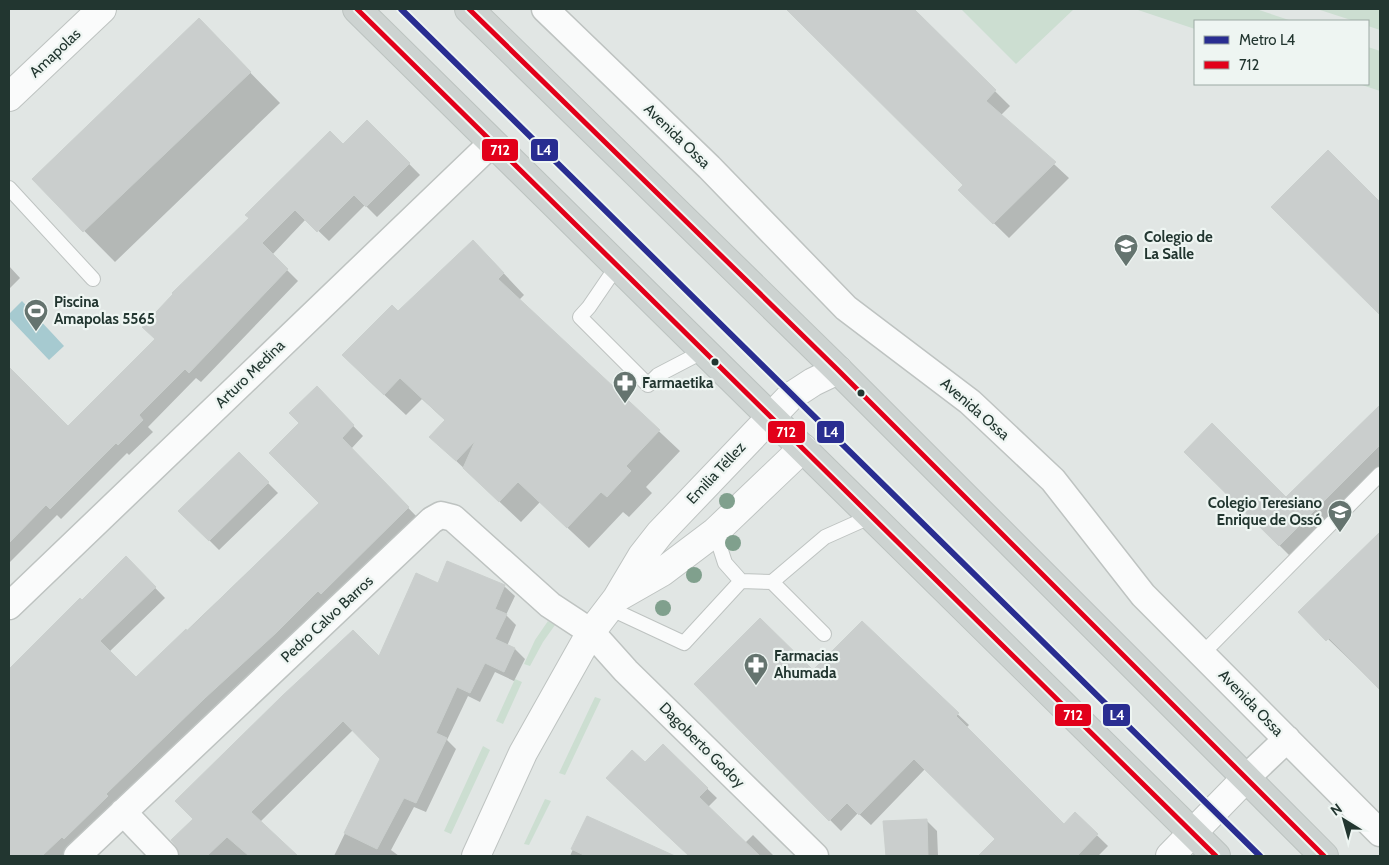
<svg xmlns="http://www.w3.org/2000/svg" width="1389" height="865" viewBox="0 0 1389 865" font-family="Cabin,sans-serif">
<style>
.green{fill:#ccded1}
.water{fill:#a6cad0}
.shadow{fill:#0003}
.building{fill:#cacecd;stroke:#cacfcd}
.lines{fill:none;stroke-linecap:round;stroke-linejoin:round}
.service-casing{stroke:#bec3c1;stroke-width:16}
.minor-casing{stroke:#bec3c1;stroke-width:29}
.tertiary-casing{stroke:#bec3c1;stroke-width:30}
.primary-casing{stroke:#bcc3c0;stroke-width:30}
.service{stroke:#fafbfb;stroke-width:14}
.minor{stroke:#fafbfb;stroke-width:26}
.tertiary{stroke:#fafbfb;stroke-width:28}
.primary{stroke:#cdd3d1;stroke-width:28}
.bus-1-casing{stroke:#eef5f2;stroke-width:9}
.bus-1{stroke:#e2001a;stroke-width:5}
.metro-1-casing{stroke:#eef5f2;stroke-width:10}
.metro-1{stroke:#292d91;stroke-width:6}
.tree{fill:#80a08d}
.bus-dot{fill:#223630;stroke:#eef5f2;stroke-width:2}
.labels{text-anchor:middle;dominant-baseline:central;stroke-width:4.5;stroke-linejoin:round;paint-order:stroke}
.street-label{font-size:15px;fill:#223630;stroke:#eef5f2}
.poi-label{font-size:15px;font-weight:bold;fill:#223630;stroke:#eef5f2;text-anchor:start}
.line-badge{stroke:#eef5f2;stroke-width:2}
.badge-label{font-size:14px;text-anchor:middle;font-weight:bold;fill:#fff}
</style>
<rect width="100%" height="100%" fill="#e1e6e4"/>
<path class="green" d="M961,9H1074L1016,64Z
M1135,9H1256L1292,21H1195V29Z
M1317,9H1380V30L1368,26V21H1354Z
M1368,47L1380,51V91L1359,84H1368Z
M548,621L555,625L543,642L530,666L524,664L535,640Z
M515,679L522,682L503,724L496,721Z
M595,697L601,699L565,775L559,773Z
M483,746L490,750L451,834L444,831Z
M545,799L551,801L529,845L524,844Z"/>
<path class="water" d="M22,301L64,346L49,360L9,318V314Z"/>
<path class="shadow" d="M788,9H912L1010,106L1001,115L1069,178L1009,238L960,190L965,185Z
M229,51L280,103L115,262L34,180Z
M367,121L420,175L377,217L365,205L329,241L306,219L272,255L298,281L201,382L196,378L148,427L153,432L129,455L127,453L61,519L57,515L9,563V369L68,428Z
M1328,151L1380,204V313L1273,207Z
M494,263L524,295L519,300L680,451L646,487L652,493L629,517L623,512L589,548L540,502L521,522L452,457L446,421L422,399L406,415L364,376L398,312Z
M9,266L20,278L9,289Z
M326,398L363,436L351,449L418,518L214,708L62,856H9V672L80,600L82,602L126,558L165,598L109,652L136,679L320,503Z
M1378,409L1380,411V474L1294,560L1186,452L1286,498Z
M239,454L278,493L219,550L180,511Z
M1380,534V617L1370,626L1380,636V689L1300,612Z
M448,563L505,587L515,596L506,615L516,625L507,646L515,649L525,659L514,681L495,672L480,702L468,696L447,740L456,749L426,812L414,807L391,850L399,856H334L381,759L353,730L260,822L296,856H207L182,831L379,658L438,585Z
M862,623L969,725L967,727L1064,825L1075,814L1108,846L1098,856H994L997,854V839L925,769L871,825L858,813L841,831L695,684L813,672Z
M663,746L717,798L708,807L745,843L753,835L774,856H690L617,788Z
M587,817L672,856H570Z
M926,820L937,831L938,856H886L884,822Z"/>
<path class="building" d="M786,9H914L996,90L986,101L1056,162L993,224L958,190L963,185Z
M199,18L251,72L83,232L32,179Z
M367,120L410,163L366,207L354,195L317,232L295,210L262,243L288,269L189,373L185,369L139,415L143,420L118,445L116,443L50,509L46,505L9,543V367L68,426L155,339L142,327L173,294L172,293L249,218L245,215L330,131L343,144Z
M1328,150L1380,202V315L1271,207Z
M473,240L504,273L498,279L660,430L626,466L631,471L607,497L601,492L567,528L518,482L499,502L463,468L475,441L456,461L429,437L445,420L400,378L384,395L342,355L392,305L398,311Z
M317,386L354,425L342,438L409,507L321,594L318,591L276,633L205,698L106,794L108,796L64,839L62,837L42,856H9V669L80,598L82,600L126,556L156,587L100,641L136,677L186,629L187,631L319,503L269,453L299,423L289,413Z
M1380,405V445L1279,546L1184,452L1212,423L1286,497Z
M239,452L269,482L209,541L178,511Z
M1380,532V690L1329,638L1326,641L1298,612Z
M447,561L505,585L495,609L507,614L495,639L515,648L504,672L485,663L470,693L457,687L436,733L447,738L416,803L404,798L377,849L344,833L380,759L343,721L251,812L298,856H249L227,837L207,856H180L176,846L171,840L193,819L175,801L282,696L353,630L379,656L416,573L438,583Z
M760,618L813,670L862,621L959,713L956,716L1064,824L1075,812L1098,834L1077,856H978L995,839L914,759L859,815L847,803L829,821L694,684Z
M663,744L708,788L699,797L760,856H689L606,778L632,750L645,762Z
M587,816L675,856H586L571,849Z
M927,819L928,856H886L883,821Z"/>
<g class="lines">
<defs>
<path id="service" d="M9,188L93,279
M617,266L589,307L580,317L648,385L658,375L704,351
M715,532L725,563L741,581
M772,582L824,634
M609,608L684,643L741,581L772,582L825,537L872,516
M1203,653L1380,474"/>
<path id="minor" d="M545,9L709,167L846,308L970,402L1053,480L1143,595L1380,833
M9,606L492,143
M1246,778L1287,739
M123,812L165,856
M77,856L432,520L441,515L453,518L550,605L591,632L626,671L815,856"/>
<path id="tertiary" d="M9,97L102,9
M620,596L662,572L715,532L803,448
M476,856L523,753L591,632L617,598L642,556L660,533L790,397L813,382L838,370
M1170,856L1246,778"/>
<path id="primary" d="M357,9L1216,856
M469,9L838,370L1324,856"/>
</defs>
<use href="#service" class="service-casing"/>
<use href="#minor" class="minor-casing"/>
<use href="#tertiary" class="tertiary-casing"/>
<use href="#primary" class="primary-casing"/>
<use href="#service" class="service"/>
<use href="#minor" class="minor"/>
<use href="#tertiary" class="tertiary"/>
<use href="#primary" class="primary"/>
<defs>
<path id="bus-1" d="M357,9L1216,856
M469,9L838,370L1324,856"/>
</defs>
<use href="#bus-1" class="bus-1-casing"/>
<use href="#bus-1" class="bus-1"/>
<defs>
<path id="metro-1" d="M401,9L1260,856"/>
</defs>
<use href="#metro-1" class="metro-1-casing"/>
<use href="#metro-1" class="metro-1"/>
</g>
<g class="tree">
<circle cx="727" cy="501" r="8"/>
<circle cx="733" cy="543" r="8"/>
<circle cx="694" cy="575" r="8"/>
<circle cx="663" cy="608" r="8"/>
</g>
<defs>
<symbol id="school-pin" viewBox="-11 -11 22 30"><path d="M0 17L-7.5 6A9.5 9.5 0 1 1 7.5 6Z" fill="#65746f" stroke="#eef5f2"/><path d="M0-5L7-2L0 1L-7-2ZM-4 1L0 2.5L4 1V4Q0 6-4 4Z" fill="#fff"/></symbol>
<symbol id="stadium-pin" viewBox="-11 -11 22 30"><path d="M0 17L-7.5 6A9.5 9.5 0 1 1 7.5 6Z" fill="#65746f" stroke="#eef5f2"/><path d="M0-5a6.5 5 0 1 0 0 10a6.5 5 0 1 0 0-10ZM-3.5-1.8h7v3.6h-7Z" fill="#fff"/></symbol>
<symbol id="pharmacy-pin" viewBox="-11 -11 22 30"><path d="M0 17L-7.5 6A9.5 9.5 0 1 1 7.5 6Z" fill="#65746f" stroke="#eef5f2"/><path d="M-2-6h4v4h4v4h-4v4h-4v-4h-4v-4h4Z" fill="#fff"/></symbol>
</defs>
<g fill-rule="evenodd">
<use href="#school-pin" x="1112" y="232" width="28" height="38"/>
<use href="#stadium-pin" x="22" y="297" width="28" height="38"/>
<use href="#pharmacy-pin" x="611" y="369" width="28" height="38"/>
<use href="#school-pin" x="1326" y="498" width="28" height="38"/>
<use href="#pharmacy-pin" x="742" y="651" width="28" height="38"/>
</g>
<g class="bus-dot">
<circle cx="715" cy="362" r="4.5"/>
<circle cx="861" cy="393" r="4.5"/>
</g>
<g class="labels">
<g class="street-label">
<text transform="translate(55 53) rotate(-43)">Amapolas</text>
<text transform="translate(677 136) rotate(44)">Avenida Ossa</text>
<text transform="translate(250 374) rotate(-44)">Arturo Medina</text>
<text transform="translate(975 409) rotate(41)">Avenida Ossa</text>
<text transform="translate(716 473) rotate(-47)">Emilia Téllez</text>
<text transform="translate(327 619) rotate(-43)">Pedro Calvo Barros</text>
<text transform="translate(1251 703) rotate(46)">Avenida Ossa</text>
<text transform="translate(702 745) rotate(45)">Dagoberto Godoy</text>
</g>
<g class="poi-label">
<text x="1144" y="237">Colegio de<tspan x="1144" dy="17">La Salle</tspan></text>
<text x="54" y="302">Piscina<tspan x="54" dy="17">Amapolas 5565</tspan></text>
<text x="642" y="383">Farmaetika</text>
<text x="1322" y="503" text-anchor="end">Colegio Teresiano<tspan x="1322" dy="17">Enrique de Ossó</tspan></text>
<text x="774" y="656">Farmacias<tspan x="774" dy="17">Ahumada</tspan></text>
</g>
</g>
<g class="line-badge">
<rect x="481" y="138" width="38" height="24" rx="5" fill="#e2001a"/>
<rect x="530" y="138" width="29" height="24" rx="5" fill="#292d91"/>
<rect x="767" y="420" width="39" height="24" rx="5" fill="#e2001a"/>
<rect x="816" y="420" width="29" height="24" rx="5" fill="#292d91"/>
<rect x="1054" y="703" width="38" height="24" rx="5" fill="#e2001a"/>
<rect x="1102" y="703" width="29" height="24" rx="5" fill="#292d91"/>
</g>
<g class="badge-label">
<text x="500" y="155">712</text>
<text x="544" y="155">L4</text>
<text x="786" y="437">712</text>
<text x="831" y="437">L4</text>
<text x="1073" y="720">712</text>
<text x="1117" y="720">L4</text>
</g>
<rect width="1389" height="865" fill="none" stroke="#223630" stroke-width="20"/>
<rect x="1194" y="20" width="175" height="65" fill="#eef5f2" stroke="#9ca9a4"/>
<rect x="1204" y="36" width="25" height="8" fill="#292d91" stroke="#9ca9a4"/>
<text x="1239" y="45" font-size="15" fill="#223630">Metro L4</text>
<rect x="1204" y="61" width="25" height="8" fill="#e2001a" stroke="#9ca9a4"/>
<text x="1239" y="70" font-size="15" fill="#223630">712</text>
<g transform="translate(1344 820) rotate(323)" stroke="#eef5f2" stroke-width="4" paint-order="stroke">
<path d="M0-4L9 19L0 12L-9 19Z" fill="#223630"/>
<text y="-8" font-size="14" font-weight="bold" text-anchor="middle" fill="#223630">N</text>
</g>
</svg>
